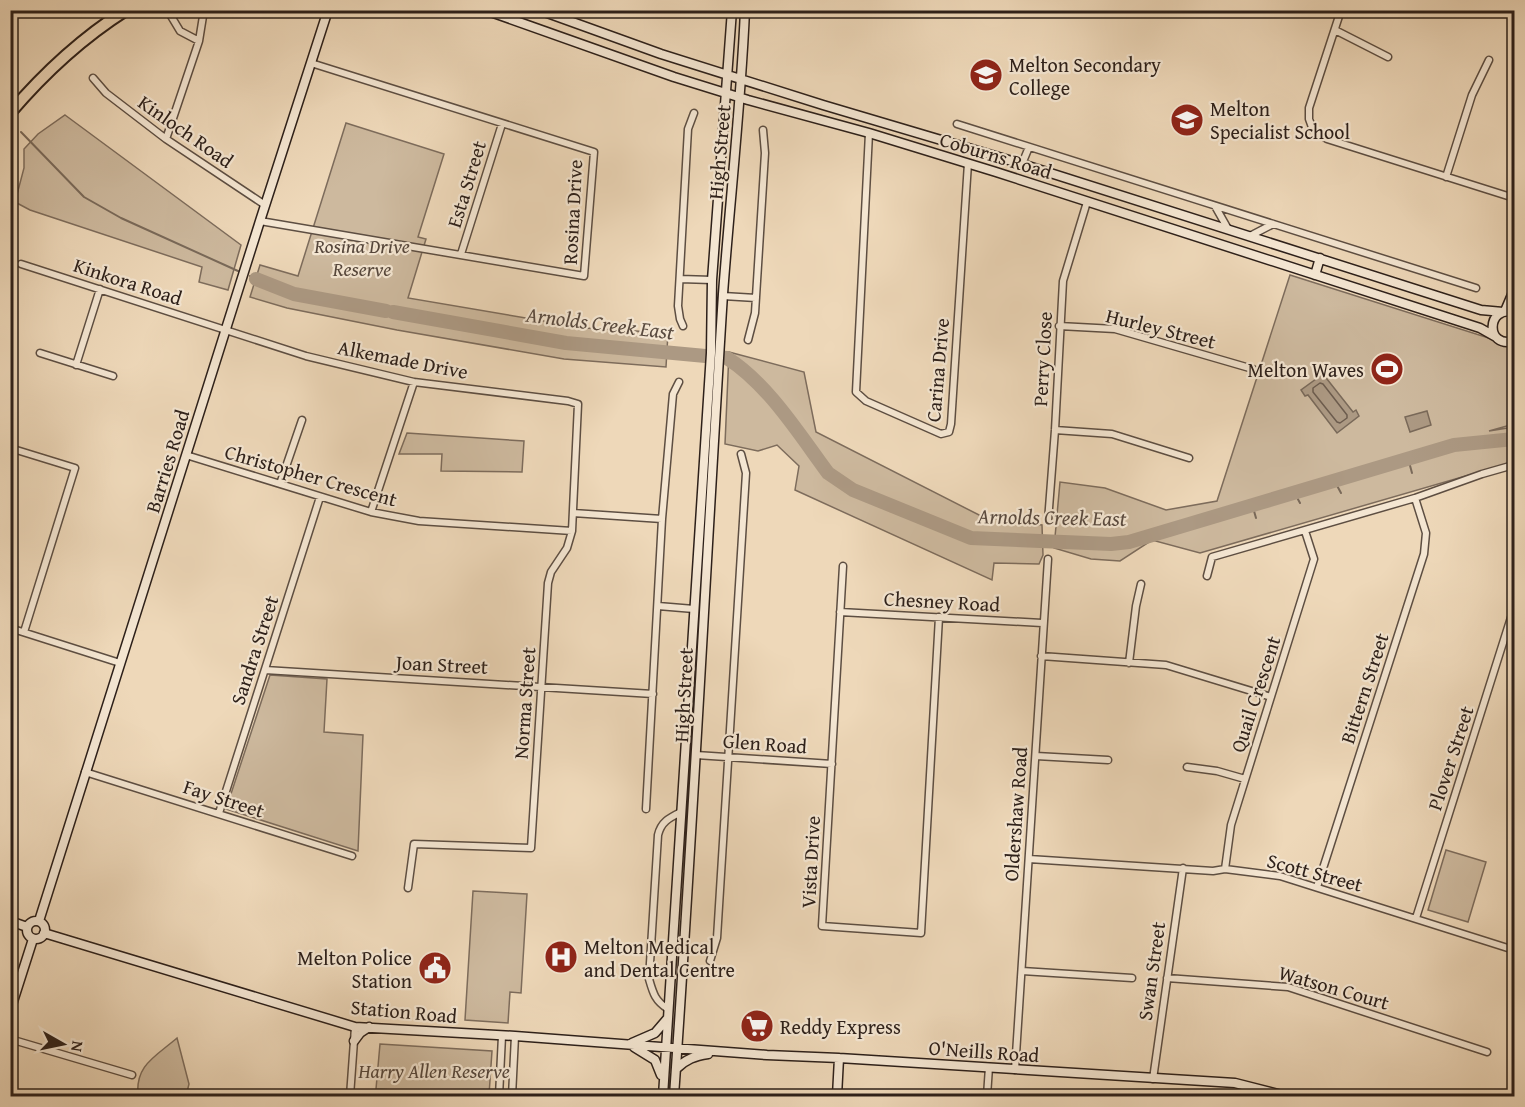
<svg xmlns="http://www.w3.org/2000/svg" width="1525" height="1107" viewBox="0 0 1525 1107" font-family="'Gentium Book Plus',serif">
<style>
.green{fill:#cdb99e;stroke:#7d6c5c;stroke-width:1.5}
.water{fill:#ac9983;stroke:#796959;stroke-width:1.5}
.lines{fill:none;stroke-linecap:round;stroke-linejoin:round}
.shore{stroke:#6c5c4e;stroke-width:1.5}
.stream{stroke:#796959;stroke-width:2}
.river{stroke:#ac9983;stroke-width:14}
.street-casing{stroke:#5d4e42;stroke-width:9}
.secondary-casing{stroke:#2d201a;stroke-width:11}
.highway-casing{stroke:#2d201a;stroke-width:14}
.street{stroke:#f4e6d2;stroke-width:6}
.secondary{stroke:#f4e6d2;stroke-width:8}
.highway{stroke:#eed8b9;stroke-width:10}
.labels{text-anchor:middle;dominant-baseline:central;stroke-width:4.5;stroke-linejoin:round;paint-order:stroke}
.poi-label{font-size:20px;fill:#2d201a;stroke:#f4e6d2;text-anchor:start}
.street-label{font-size:20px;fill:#2d201a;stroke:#f4e6d2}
.park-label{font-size:20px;font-style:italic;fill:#55463b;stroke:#f4e6d2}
.water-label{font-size:21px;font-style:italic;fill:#594a3f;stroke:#f4e6d2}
</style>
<rect width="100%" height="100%" fill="#eed8b9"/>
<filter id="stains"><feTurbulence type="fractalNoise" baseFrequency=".00333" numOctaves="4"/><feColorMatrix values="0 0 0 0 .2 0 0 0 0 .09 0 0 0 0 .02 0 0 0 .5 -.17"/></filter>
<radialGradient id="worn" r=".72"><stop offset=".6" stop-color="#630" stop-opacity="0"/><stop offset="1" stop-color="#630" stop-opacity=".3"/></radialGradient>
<path class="green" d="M65,115L241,245L228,290L199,282L202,267L30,210L15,202L24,168V149L38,134Z
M346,123L444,154L418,237L426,239L408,298L585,328L668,333L666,367L564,359L397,330L287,308L250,297L260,265L298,276Z
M1290,275L1514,346V424L1489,431L1514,427V462L1200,553L1152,540L1120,561L1091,559L1054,548L1060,482L1105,488L1166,510L1217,501Z
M729,352L804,372L816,432L983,517L1042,525L1043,555L1039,564L994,563L992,580L795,490L799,466L777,445L758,451L725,444Z
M407,433L524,441L522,472L441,471L442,454H399Z
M270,675L327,679L324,732L363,735L358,851L226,809Z
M1446,850L1486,862L1468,922L1428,910Z
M473,891L527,894L521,993L510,992L508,1023L465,1020Z
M177,1038L189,1084L186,1096H138C135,1065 155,1057 177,1038Z
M380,1044L492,1051L489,1095L376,1089Z"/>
<path class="water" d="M1323,374L1353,412L1356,410L1359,416L1337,433L1308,395L1305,396L1301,390Z
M1427,411L1431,425L1410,432L1405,417Z"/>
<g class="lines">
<path class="shore" d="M1320,383L1323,384L1347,415V418L1340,423L1337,422L1313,392V388Z"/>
<path class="stream" d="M21,132L84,197L121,218L238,271
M250,276L256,279
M1408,458L1412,473
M1344,477L1351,470
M1334,480L1341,493
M1294,492L1300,503
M1252,504L1256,518"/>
<path class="river" d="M256,279L294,294L386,311
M393,312L566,343L727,358C768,384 799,434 828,473L853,490L971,538L1111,544L1129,542L1454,445L1514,439"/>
<defs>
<path id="street" d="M1341,10L1309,108V119L1313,130L1327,139L1514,198
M171,16L180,31L199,41
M1335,30L1388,57
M93,78L106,93L166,139L265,205
M957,124L1476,288
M869,133L856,392L866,401L941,434L949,432L951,424L968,163
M166,139L199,41L204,10
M1022,164L1029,147
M1446,177L1472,95L1489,60
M1215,206L1228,229
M260,221L584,276L594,152L311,63
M1250,236L1273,224
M461,254L502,124
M21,264L306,356L414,382L568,401L578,404L572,531L567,548L551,572L548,583L531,848L414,844L408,888
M680,279L712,280
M723,296L756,298
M683,326L680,319L678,306L688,129L694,113
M1059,326L1115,329L1253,369
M748,340L755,313L765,153L763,130
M40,353L113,376
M76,365L100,289
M1055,430L1112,434L1189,458
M10,448L75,468L24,632
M186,455L371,512L419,521L572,531
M280,484L302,420
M371,512L414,382
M573,513L662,519
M1048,521L1055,430L1063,281L1087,202
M843,566L822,926L921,933L939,617
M1207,576L1212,557L1415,498L1482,474L1510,466L1514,467
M658,606L694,609
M840,612L1042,623
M10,628L120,663
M1041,656L1166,665L1271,697
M1129,663L1136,606L1141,584
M265,670L653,694
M696,755L832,764
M1036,756L1108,760
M1187,767L1217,771L1245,779
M85,772L352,856
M646,809L662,519L673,394L679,382
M219,813L320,497
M1029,859L1213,871L1225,869L1280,876L1514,950
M1225,869L1231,825L1314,559L1305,531
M1317,887L1424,554L1426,533L1415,498
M1416,918L1514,608
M710,961L717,938L746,473L741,454
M1022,971L1132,978
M1167,978L1288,987L1487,1052
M668,1009C655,1001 653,993 649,979L658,835C661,822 669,818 681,812
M10,1039L132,1075
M1015,1070L1048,559
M1153,1079L1183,868
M350,1096L355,1027
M499,1096L502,1036
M512,1096L515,1036
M987,1096L989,1067"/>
<path id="secondary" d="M485,10L674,77L748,100L869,133L996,172L1480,328L1496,337
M539,10L661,54L823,105L1022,164L1481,310L1503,312
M1315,275L1320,258
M1505,311L1514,290
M1514,312C1486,305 1485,349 1514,341
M10,921L27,927
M39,921L260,221L328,10
M27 930a9 9 0 1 1 18 0a9 9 0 1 1-18 0Z
M44,933L355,1027L515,1036L767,1055L839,1058L1235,1083L1286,1096
M10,1011L33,939
M354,1041L360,1033L369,1027
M632,1043L655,1033L667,1019
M634,1047L655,1060L661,1075
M676,1069C686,1059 695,1056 708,1054
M663,1096L711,353L712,280L732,10
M674,1096C693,829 706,561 723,294C730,199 741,105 745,10
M837,1096L839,1058"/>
<path id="highway" d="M10,113C44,73 82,38 126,10"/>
</defs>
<use href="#street" class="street-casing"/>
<use href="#secondary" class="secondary-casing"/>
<use href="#highway" class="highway-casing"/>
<use href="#street" class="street"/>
<use href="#secondary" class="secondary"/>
<use href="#highway" class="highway"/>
</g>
<defs>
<symbol id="school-disc" viewBox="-11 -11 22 22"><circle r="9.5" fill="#8f2418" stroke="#f4e6d2"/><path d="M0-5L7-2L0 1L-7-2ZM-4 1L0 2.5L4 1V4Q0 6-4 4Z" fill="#fff"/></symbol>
<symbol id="stadium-disc" viewBox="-11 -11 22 22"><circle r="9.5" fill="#8f2418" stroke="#f4e6d2"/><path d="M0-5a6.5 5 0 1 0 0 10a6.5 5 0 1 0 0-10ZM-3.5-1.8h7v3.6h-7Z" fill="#fff"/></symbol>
<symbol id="hospital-disc" viewBox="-11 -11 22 22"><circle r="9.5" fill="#8f2418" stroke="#f4e6d2"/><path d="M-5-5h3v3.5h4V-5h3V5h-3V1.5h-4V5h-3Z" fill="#fff"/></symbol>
<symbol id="civic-disc" viewBox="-11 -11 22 22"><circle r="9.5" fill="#8f2418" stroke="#f4e6d2"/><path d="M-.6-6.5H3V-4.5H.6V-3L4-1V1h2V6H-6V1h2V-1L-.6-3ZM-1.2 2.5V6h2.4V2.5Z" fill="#fff"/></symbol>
<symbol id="supermarket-disc" viewBox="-11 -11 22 22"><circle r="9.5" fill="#8f2418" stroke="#f4e6d2"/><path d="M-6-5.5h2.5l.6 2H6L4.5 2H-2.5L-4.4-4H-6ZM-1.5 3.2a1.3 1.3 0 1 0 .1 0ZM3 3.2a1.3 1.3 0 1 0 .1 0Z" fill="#fff"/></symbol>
</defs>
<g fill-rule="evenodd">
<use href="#school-disc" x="967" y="56" width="38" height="38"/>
<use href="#school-disc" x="1168" y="101" width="38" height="38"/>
<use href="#stadium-disc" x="1368" y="350" width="38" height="38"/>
<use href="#hospital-disc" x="542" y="938" width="38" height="38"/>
<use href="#civic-disc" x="416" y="949" width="38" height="38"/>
<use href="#supermarket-disc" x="738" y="1007" width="38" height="38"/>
</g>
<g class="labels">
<g class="poi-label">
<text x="1009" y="64">Melton Secondary<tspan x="1009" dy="23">College</tspan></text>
<text x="1210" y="108">Melton<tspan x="1210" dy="23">Specialist School</tspan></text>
<text x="1364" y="369" text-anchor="end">Melton Waves</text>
<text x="584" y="946">Melton Medical<tspan x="584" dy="23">and Dental Centre</tspan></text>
<text x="412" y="957" text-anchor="end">Melton Police<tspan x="412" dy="23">Station</tspan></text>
<text x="780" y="1026">Reddy Express</text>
</g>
<g class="street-label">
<text transform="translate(186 131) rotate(35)">Kinloch Road</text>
<text transform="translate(719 152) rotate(-85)">High Street</text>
<text transform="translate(996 155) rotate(17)">Coburns Road</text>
<text transform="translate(466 184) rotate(-73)">Esta Street</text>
<text transform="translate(572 212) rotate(-87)">Rosina Drive</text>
<text transform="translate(128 281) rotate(18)">Kinkora Road</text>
<text transform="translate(1161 328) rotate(14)">Hurley Street</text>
<text transform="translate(403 359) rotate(11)">Alkemade Drive</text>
<text transform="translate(1042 359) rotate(-87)">Perry Close</text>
<text transform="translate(937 370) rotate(-85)">Carina Drive</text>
<text transform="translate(167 461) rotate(-73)">Barries Road</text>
<text transform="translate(311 475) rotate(16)">Christopher Crescent</text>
<text transform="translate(942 601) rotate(3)">Chesney Road</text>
<text transform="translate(254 650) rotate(-72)">Sandra Street</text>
<text transform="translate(442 664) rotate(3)">Joan Street</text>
<text transform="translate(1364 688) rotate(-72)">Bittern Street</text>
<text transform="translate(1255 694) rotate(-72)">Quail Crescent</text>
<text transform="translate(683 695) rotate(-87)">High Street</text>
<text transform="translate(524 703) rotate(-86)">Norma Street</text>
<text transform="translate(765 743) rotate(4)">Glen Road</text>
<text transform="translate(1450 758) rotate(-72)">Plover Street</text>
<text transform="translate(224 798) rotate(18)">Fay Street</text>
<text transform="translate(1015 814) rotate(-86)">Oldershaw Road</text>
<text transform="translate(810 862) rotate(-87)">Vista Drive</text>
<text transform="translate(1315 872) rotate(15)">Scott Street</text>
<text transform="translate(1151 971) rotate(-82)">Swan Street</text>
<text transform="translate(1334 987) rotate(16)">Watson Court</text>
<text transform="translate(404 1011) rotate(5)">Station Road</text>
<text transform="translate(984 1051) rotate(4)">O'Neills Road</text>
</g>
<g class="park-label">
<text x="362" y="245">Rosina Drive<tspan x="362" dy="23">Reserve</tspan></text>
<text x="434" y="1070">Harry Allen Reserve</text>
</g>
<g class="water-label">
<text transform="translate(600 323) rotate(7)">Arnolds Creek East</text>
<text transform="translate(1052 517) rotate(1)">Arnolds Creek East</text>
</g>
</g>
<rect width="1525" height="1107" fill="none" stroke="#eed8b9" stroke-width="36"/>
<rect x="12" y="12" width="1501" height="1083" fill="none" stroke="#2d201a" stroke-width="3"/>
<rect x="18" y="18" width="1489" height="1071" fill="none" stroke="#2d201a" stroke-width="1.5"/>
<g transform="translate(63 1044) rotate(99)" stroke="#f4e6d2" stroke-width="4.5" paint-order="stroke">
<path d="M0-4.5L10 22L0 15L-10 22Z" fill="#2d201a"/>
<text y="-9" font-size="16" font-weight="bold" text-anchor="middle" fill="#2d201a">N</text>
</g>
<rect width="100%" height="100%" filter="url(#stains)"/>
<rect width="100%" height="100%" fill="url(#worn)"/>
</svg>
